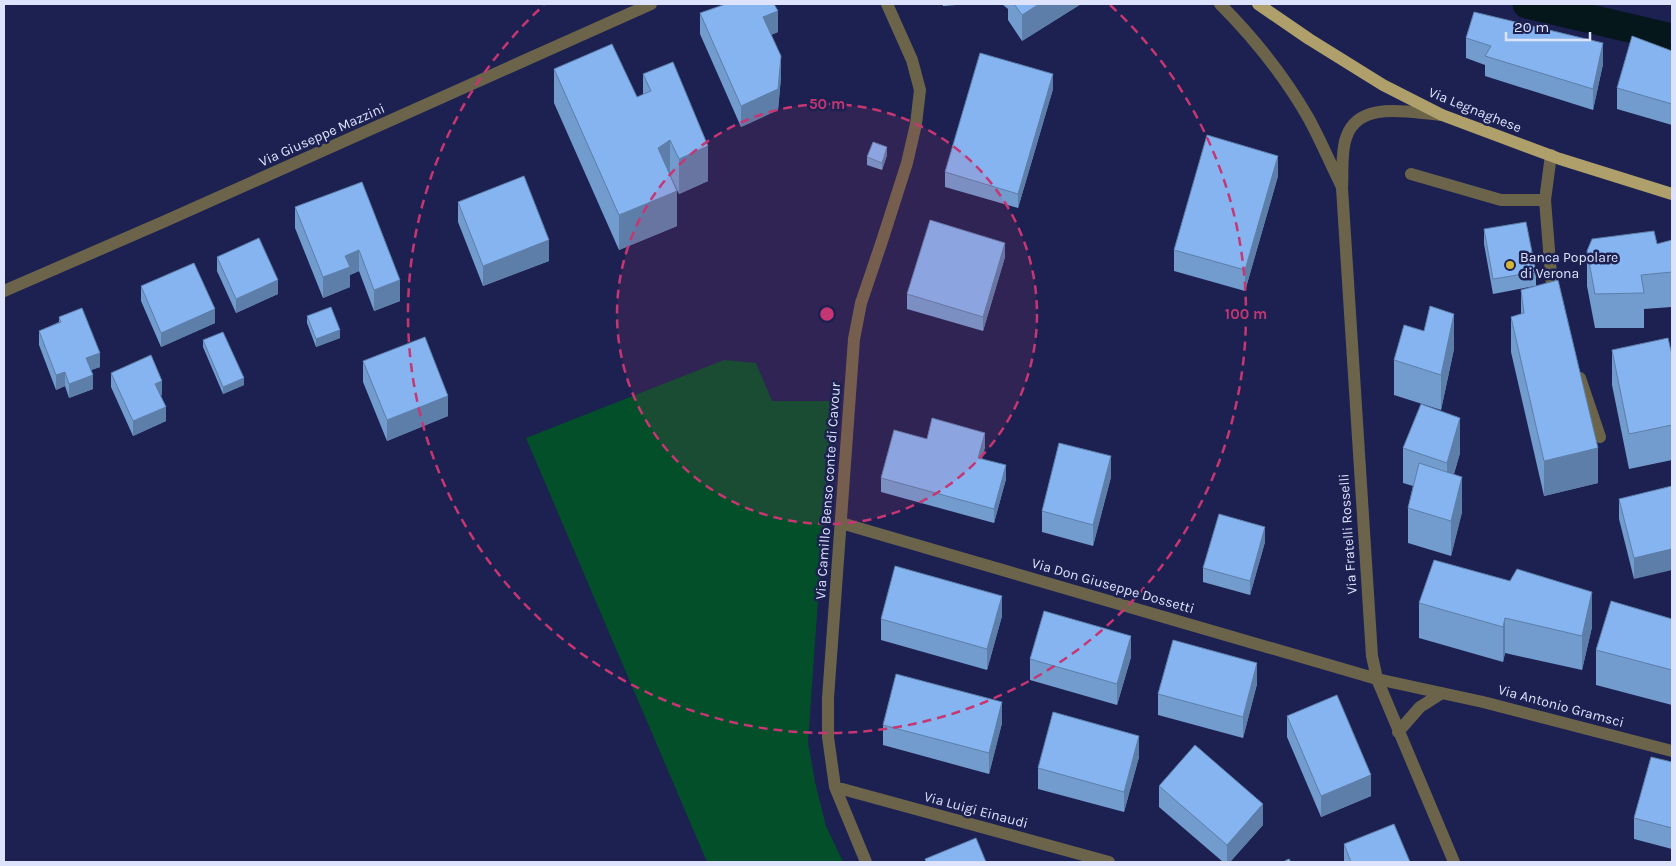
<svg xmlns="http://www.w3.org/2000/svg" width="1676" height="866" viewBox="0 0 1676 866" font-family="Karla,sans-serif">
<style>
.green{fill:#024f2a}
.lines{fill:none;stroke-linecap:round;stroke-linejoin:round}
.canal{stroke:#05171b;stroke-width:29}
.lane{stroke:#6b644b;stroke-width:12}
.street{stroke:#6b644b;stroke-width:12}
.primary{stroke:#afa06b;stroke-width:12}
.wall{fill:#729bce}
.shaded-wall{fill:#5d7ea8}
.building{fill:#85b4f0;stroke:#5d7ea8}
.ring{fill:none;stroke:#c63673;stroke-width:2.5;stroke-dasharray:9 6}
.poi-dot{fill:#d5b535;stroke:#1c2151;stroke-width:2}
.labels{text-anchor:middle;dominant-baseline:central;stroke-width:5;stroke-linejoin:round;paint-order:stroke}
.street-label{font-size:14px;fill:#dde3fc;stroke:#1c2151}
.poi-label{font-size:14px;fill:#dde3fc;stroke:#1c2151;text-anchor:start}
.centre{fill:#c63673;stroke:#1c2151;stroke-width:2.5}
.ring-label{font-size:15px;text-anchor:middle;font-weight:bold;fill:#c63673;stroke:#1c2151;stroke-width:5;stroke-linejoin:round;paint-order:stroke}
</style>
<rect width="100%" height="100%" fill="#1c2151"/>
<path class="green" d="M724,360L756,363L772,401H832L808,742L815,782L826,826L843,862H707L526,438Z"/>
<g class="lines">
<path class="canal" d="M1527,4L1672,38"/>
<path class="lane" d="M1411,174L1501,200H1545"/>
<path class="street" d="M1220,4C1254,38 1285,77 1309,119C1321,141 1330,163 1341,185
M1442,115C1411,113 1358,99 1346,138C1341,152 1343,172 1342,188L1372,656L1377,679L1454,862
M1551,155L1545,200L1552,287L1555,297
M4,291L163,222L651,4
M1580,378L1600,437
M841,523L1377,679L1483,702L1672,751
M1398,732L1420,707L1442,693
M835,787L1109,862
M866,862L835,787L828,737V698L854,339L861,303L882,241L907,163L916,124L920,90L912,60L887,4"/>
<path class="primary" d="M1258,4L1309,39L1383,85L1442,115L1560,159L1672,194"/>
</g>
<path class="wall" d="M943,4H970L943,6Z
M1002,4H1081L1022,41L1008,20V9Z
M700,13L778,32L771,35L781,77L778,110L741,127L700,34Z
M1466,38L1603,64L1593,110L1485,76V65L1466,58Z
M1672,51V125L1617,109V88Z
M554,69L637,97L643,95V74L708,181L679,194L670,175L677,226L619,250L554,103Z
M1053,89L1018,208L945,187V172Z
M887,155L882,170L867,165V157Z
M1278,176L1245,291L1174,271V250Z
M362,182L400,301L374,311L359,271L350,275V287L323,298L295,228V207Z
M458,202L549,261L483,286L458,222Z
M1484,229L1536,272V286L1598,483L1544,496L1511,352V317L1521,314V290L1535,286L1493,294L1484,244Z
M1672,240V311V307L1644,309V328H1595L1587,286V251L1657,244Z
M217,257L278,294L236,313L217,271Z
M1005,257L983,331L907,309V294Z
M141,286L215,323L161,347L141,301Z
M307,316L340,338L316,347L307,323Z
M59,317L100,367L91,370L93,389L69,398L65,386L56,390L39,345V331L59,322Z
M203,340L244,385L223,394L203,347Z
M1454,349L1441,410L1394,395V360Z
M1612,350L1672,355V460L1629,469L1612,385Z
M363,361L448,416L387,441L363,382Z
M111,373L162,395L160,396L166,421L133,436L111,387Z
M927,439L985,447L982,458L1006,479L994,523L881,492V478Z
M1403,448L1460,453L1454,474L1462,512L1451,556L1408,543V508L1413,486L1403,483Z
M1111,477L1093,546L1042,532V511Z
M1672,486L1634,579L1619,519V499Z
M1265,542L1250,595L1203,582V568Z
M1419,603L1592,627L1582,670L1505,653L1503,662L1419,638Z
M1002,616L987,670L881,640V619Z
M1672,619V705L1596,685V650Z
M1131,657L1117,705L1030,680V659Z
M1257,684L1243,738L1158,715V694Z
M1287,716L1371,796L1321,817L1287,737Z
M1002,723L989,774L883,745V725Z
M1139,757L1124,812L1038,789V768Z
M1672,762V849L1634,839V818Z
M1159,786L1263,825L1230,862H1223L1159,807Z
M1344,844L1410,862H1344Z"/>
<path class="shaded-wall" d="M1039,4H1081L1022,41V15Z
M778,11V32L763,38V17Z
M1603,43V64L1593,110V89Z
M781,56V77L778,110L741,127V106Z
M1053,74V89L1018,208V194Z
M670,140V175L658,183V148Z
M708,146V181L679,194V159Z
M887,147V155L882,170V163Z
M1278,156V176L1245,291V270Z
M677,191V226L619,250V215Z
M549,240V261L483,286V266Z
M1005,243V257L983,331V317Z
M359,250V271L350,275V287L323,298V277L345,256Z
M278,280V294L236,313V299Z
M400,280V301L374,311V290Z
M215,309V323L161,347V333Z
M1454,314V349L1441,410V375Z
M340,330V338L316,347V339Z
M100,353V367L86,372V358Z
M65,372V386L56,390V375Z
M93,375V389L69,398V384Z
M244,378V385L223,394V387Z
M162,381V395L155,398V384Z
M448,396V416L387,441V420Z
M166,407V421L133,436V421Z
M1460,418V453L1447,498V463Z
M985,433V447L978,472V458Z
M1598,448V483L1544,496V461Z
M1111,456V477L1093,546V525Z
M1006,465V479L994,523V509Z
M1462,477V512L1451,556V521Z
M1265,527V542L1250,595V581Z
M1672,549V570L1634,579V558Z
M1592,592V627L1582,670V636Z
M1002,596V616L987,670V649Z
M1505,618V653L1503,662V627Z
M1131,636V657L1117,705V684Z
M1257,663V684L1243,738V717Z
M1002,702V723L989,774V753Z
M1139,736V757L1124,812V792Z
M1371,775V796L1321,817V796Z
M1263,804V825L1230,862H1227V845Z"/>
<path class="building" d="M726,4H774L778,11L763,17L781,56L778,89L741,106L700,13Z
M1014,4H1039L1022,15Z
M1474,12L1603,43L1593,89L1485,56L1491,46L1466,38Z
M1632,36L1672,51V104L1617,88Z
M612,44L637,97L651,91L643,74L673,62L708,146L679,159L670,140L658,148L677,191L619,215L554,69Z
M980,53L1053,74L1018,194L945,172Z
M1207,135L1278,156L1245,270L1174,250Z
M873,142L887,147L882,163L867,157Z
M524,176L549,240L483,266L458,202Z
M362,182L400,280L374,290L359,250L345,256L350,267L323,277L295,207Z
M930,220L1005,243L983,317L907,294Z
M1526,222L1536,272L1493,279L1484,229Z
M1654,231L1657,244L1672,240V276V272L1641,275L1644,293L1595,294L1587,251L1592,239Z
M259,238L278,280L236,299L217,257Z
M194,263L215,309L161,333L141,286Z
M1558,280L1598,448L1544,461L1511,317L1524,313L1521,290Z
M1430,306L1454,314L1441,375L1394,360L1404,325L1424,331Z
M331,307L340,330L316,339L307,316Z
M82,308L100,353L86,358L93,375L69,384L65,372L56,375L39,331L61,322L59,317Z
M223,332L244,378L223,387L203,340Z
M425,337L448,396L387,420L363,361Z
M1668,338L1672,355V425L1629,434L1612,350Z
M151,355L162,381L155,384L166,407L133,421L111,373Z
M1421,404L1460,418L1447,463L1403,448Z
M932,418L985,433L978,458L1006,465L994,509L881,478L894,430L927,439Z
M1059,443L1111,456L1093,525L1042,511Z
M1419,463L1462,477L1451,521L1408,508Z
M1672,486V549L1634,558L1619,499Z
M1219,514L1265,527L1250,581L1203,568Z
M1434,560L1510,581L1517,569L1592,592L1582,636L1505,618L1503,627L1419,603Z
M895,566L1002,596L987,649L881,619Z
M1611,601L1672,619V670L1596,650Z
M1044,611L1131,636L1117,684L1030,659Z
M1173,640L1257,663L1243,717L1158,694Z
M896,674L1002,702L989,753L883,725Z
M1337,695L1371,775L1321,796L1287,716Z
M1053,712L1139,736L1124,792L1038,768Z
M1195,745L1263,804L1227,845L1159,786Z
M1651,757L1672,762V828L1634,818Z
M1394,824L1410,862H1351L1344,844Z
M976,838L986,862H926L925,859Z
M1289,859L1291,862H1283Z"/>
<circle cx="827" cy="314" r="210" fill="#c63673" fill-opacity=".12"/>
<g class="ring">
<circle cx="827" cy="314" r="210"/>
<path d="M1110 5A419 419 0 1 1 544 5"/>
</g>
<circle class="poi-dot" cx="1510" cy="265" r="5"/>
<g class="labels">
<g class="street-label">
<text transform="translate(1475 110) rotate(22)">Via Legnaghese</text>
<text transform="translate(322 135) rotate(-24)">Via Giuseppe Mazzini</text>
<text transform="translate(828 491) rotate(-86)">Via Camillo Benso conte di Cavour</text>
<text transform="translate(1348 534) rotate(-94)">Via Fratelli Rosselli</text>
<text transform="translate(1113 586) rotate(16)">Via Don Giuseppe Dossetti</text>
<text transform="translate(1561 706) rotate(15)">Via Antonio Gramsci</text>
<text transform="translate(976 810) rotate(15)">Via Luigi Einaudi</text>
</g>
<g class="poi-label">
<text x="1520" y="257">Banca Popolare<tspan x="1520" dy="16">di Verona</tspan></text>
</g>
</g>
<circle cx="827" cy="314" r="8" class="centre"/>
<g class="ring-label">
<text x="827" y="109">50 m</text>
<text x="1246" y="319">100 m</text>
</g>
<rect width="1676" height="866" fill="none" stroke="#dde3fc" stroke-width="10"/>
<path d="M1506 32v8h84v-8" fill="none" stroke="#dde3fc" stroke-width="2.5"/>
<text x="1514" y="32" font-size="15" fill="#dde3fc" stroke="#1c2151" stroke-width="4" paint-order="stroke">20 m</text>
</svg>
